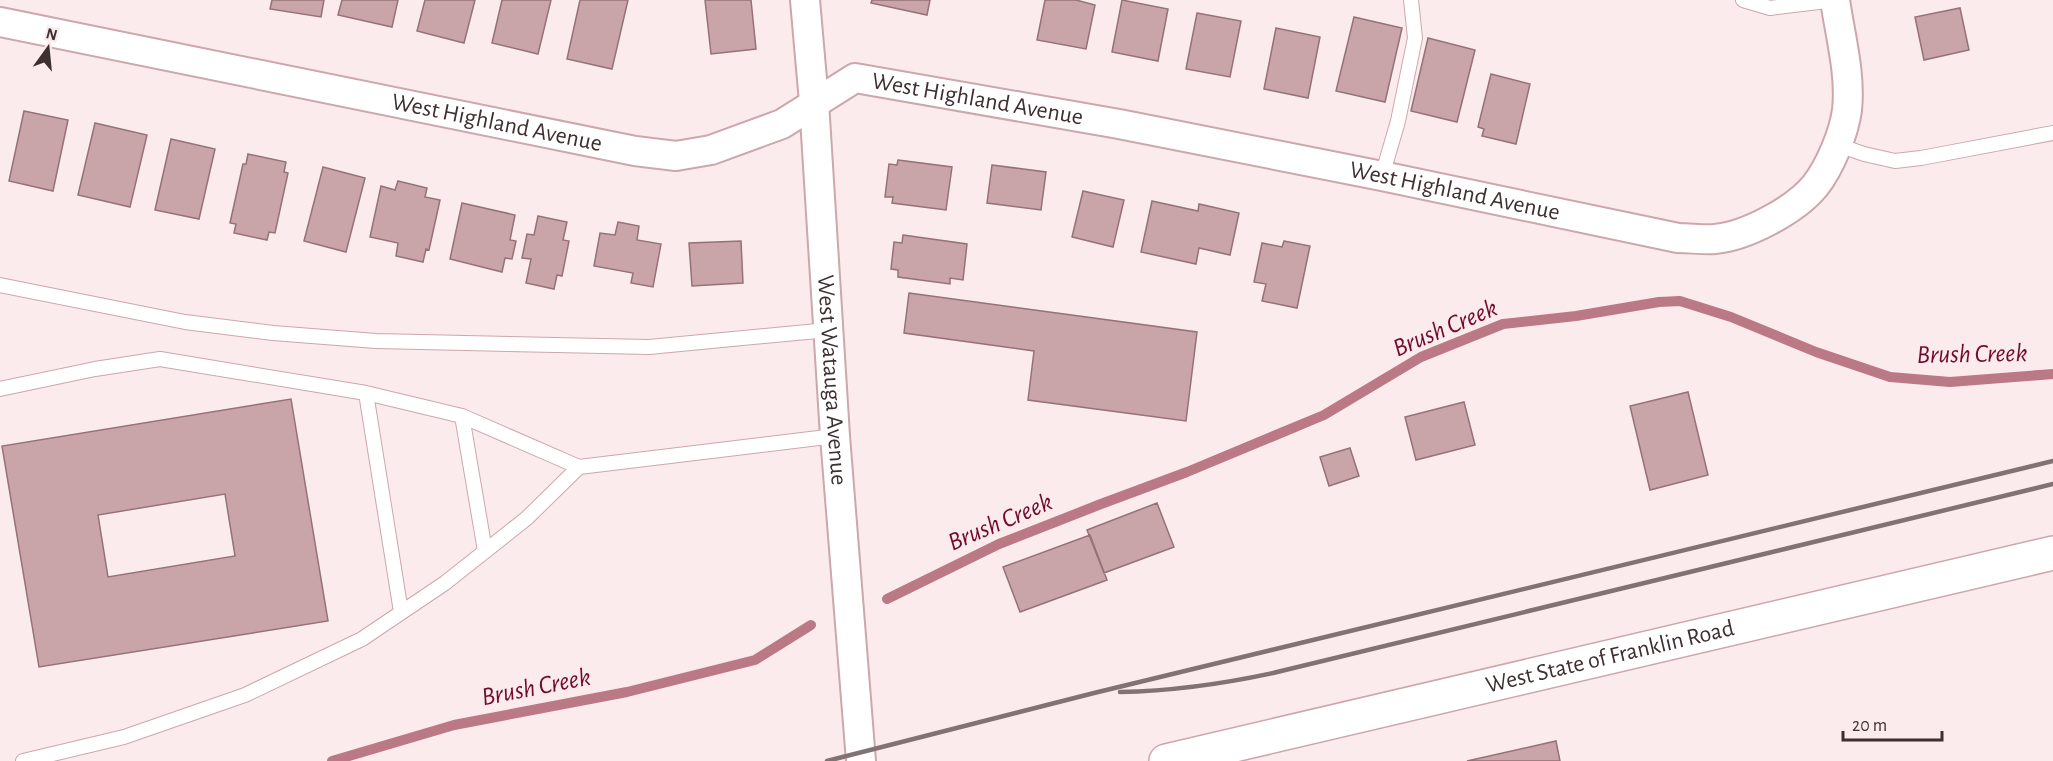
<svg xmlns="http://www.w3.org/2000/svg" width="2053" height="761" viewBox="0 0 2053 761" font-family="'Alegreya Sans',sans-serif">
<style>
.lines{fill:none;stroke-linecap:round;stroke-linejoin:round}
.stream{stroke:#ba7984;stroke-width:10}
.building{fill:#c9a4a9;stroke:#957277;stroke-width:1.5;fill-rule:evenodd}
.lane-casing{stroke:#cca7ac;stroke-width:16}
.street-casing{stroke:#cca7ac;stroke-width:32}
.secondary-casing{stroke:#cca7ac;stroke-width:36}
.lane{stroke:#fff;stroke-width:14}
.street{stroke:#fff;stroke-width:28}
.secondary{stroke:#fff;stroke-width:33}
.rail{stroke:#817274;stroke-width:4.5}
.labels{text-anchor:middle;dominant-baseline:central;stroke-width:4.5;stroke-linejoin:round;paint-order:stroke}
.street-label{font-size:24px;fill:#3e2f31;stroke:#fbebed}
.water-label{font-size:26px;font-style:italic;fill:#710b2e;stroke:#fbebed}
</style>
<rect width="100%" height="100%" fill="#fbebed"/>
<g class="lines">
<path class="stream" d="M887,599L999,544L1101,504L1187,472L1324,415L1421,357L1503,324L1576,316L1659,302L1680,301L1731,317L1816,352L1890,377L1950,382L2053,374
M332,761L454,725L627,692L755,660L811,625"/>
</g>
<path class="building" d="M272,0H324L321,17L270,9Z
M342,0H398L392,27L338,15Z
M425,0H475L464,43L417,31Z
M502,0H551L538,54L492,43Z
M580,0H628L612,69L567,59Z
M705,0H751L756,49L711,54Z
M872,0H930L927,15L871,3Z
M1045,0H1076L1095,5L1086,49L1037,40Z
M1122,0L1168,9L1158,61L1112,52Z
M1960,8L1969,50L1924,60L1915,17Z
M1197,13L1241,21L1230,77L1186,69Z
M1354,17L1402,28L1385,102L1336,91Z
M1276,28L1320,37L1308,98L1264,89Z
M1428,38L1475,50L1457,122L1411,111Z
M1491,74L1530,84L1516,144L1482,136L1484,129L1478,127Z
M24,111L68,120L53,191L9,181Z
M95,123L147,135L130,207L78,195Z
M171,139L215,149L199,219L155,210Z
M248,154L286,162L284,172L288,173L275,233L269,232L267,240L234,233L236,224L230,223L243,164H246Z
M898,160L952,167L946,210L892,203L893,197H885L889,164L897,165Z
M992,165L1046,172L1041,210L987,203Z
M323,167L365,178L346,252L304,241Z
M398,181L427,188L425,197L440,200L429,250L426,249L423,262L396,256L398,243L370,237L381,186L395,190Z
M1083,191L1124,200L1113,247L1072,237Z
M1152,201L1198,211L1199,204L1239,213L1230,255L1199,248L1196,264L1141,252Z
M462,203L515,215L510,240L516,241L512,259L505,258L502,272L450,259Z
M538,216L567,222L563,240L569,241L562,276L557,275L554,289L526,283L531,259L522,258L527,234L534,235Z
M618,222L639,226L637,240L661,244L653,287L631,283L633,273L594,266L600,233L615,235Z
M903,235L967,244L963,280L950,278V284L898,277V270L891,269L894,242L902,243Z
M741,241L743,283L692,286L689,243Z
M1284,241L1310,246L1297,308L1262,301L1266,284L1254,282L1262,243L1282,247Z
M909,293L1197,332L1186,421L1028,400L1034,351L904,333Z
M1688,392L1708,475L1650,490L1630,406Z
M291,399L328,621L39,667L2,446ZM225,494L235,556L108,577L98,515Z
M1464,402L1475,445L1416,460L1405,417Z
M1350,448L1359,476L1329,486L1320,457Z
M1157,503L1174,547L1104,573L1087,530Z
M1090,535L1107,580L1020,612L1003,567Z
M1556,741L1560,761H1467Z"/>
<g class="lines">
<defs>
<path id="lane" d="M1743,0L1770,8L1835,0
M1838,145L1864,154L1895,161L1921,158L2053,133
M1382,176L1398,121L1415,38L1411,0
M0,285L185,322L273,333L376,341L649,347L828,330
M0,389L95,369L160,359L366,393L462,416L579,467L835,436
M366,393L401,612
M462,416L485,551
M23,761L124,737L245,695L362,639L445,583L527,518L579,467"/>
<g id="street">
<path id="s1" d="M805,0L814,102L835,436L861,761"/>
<path id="s2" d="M0,22L635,151L676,156L711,150L782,124L855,78L1119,124L1382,176L1678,238C1691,238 1703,240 1715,239C1747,236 1795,210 1815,186C1830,167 1844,133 1847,110C1851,74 1840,35 1835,0"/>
</g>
<g id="secondary">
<path id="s3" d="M1166,761L2053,553"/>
</g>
</defs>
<use href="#lane" class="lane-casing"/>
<use href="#street" class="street-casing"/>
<use href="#secondary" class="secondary-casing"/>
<use href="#lane" class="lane"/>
<use href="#street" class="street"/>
<use href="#secondary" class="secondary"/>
<path class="rail" d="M1120,692C1172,691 1222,684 1273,673L2053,484
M827,761L1094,693L2053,461"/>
</g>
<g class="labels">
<g class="street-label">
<text stroke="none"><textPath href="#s2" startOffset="1011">West Highland Avenue</textPath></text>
<text stroke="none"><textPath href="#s2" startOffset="507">West Highland Avenue</textPath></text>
<text stroke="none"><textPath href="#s2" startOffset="1497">West Highland Avenue</textPath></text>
<text stroke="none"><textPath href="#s1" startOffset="381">West Watauga Avenue</textPath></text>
<text stroke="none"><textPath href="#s3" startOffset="456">West State of Franklin Road</textPath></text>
</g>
<g class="water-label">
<text transform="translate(1445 328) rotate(-23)">Brush Creek</text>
<text transform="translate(1972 354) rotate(-1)">Brush Creek</text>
<text transform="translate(1000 522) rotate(-23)">Brush Creek</text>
<text transform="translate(536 687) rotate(-11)">Brush Creek</text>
</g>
</g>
<g transform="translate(48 48) rotate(15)" stroke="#fbebed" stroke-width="4.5" paint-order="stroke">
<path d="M0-4.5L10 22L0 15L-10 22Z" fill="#3e2f31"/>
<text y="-9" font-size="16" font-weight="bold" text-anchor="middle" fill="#3e2f31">N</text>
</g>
<path d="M1843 731v9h99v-9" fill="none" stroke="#3e2f31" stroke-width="3"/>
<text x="1852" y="731" font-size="18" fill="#3e2f31" stroke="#fbebed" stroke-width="4.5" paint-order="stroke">20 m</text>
</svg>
